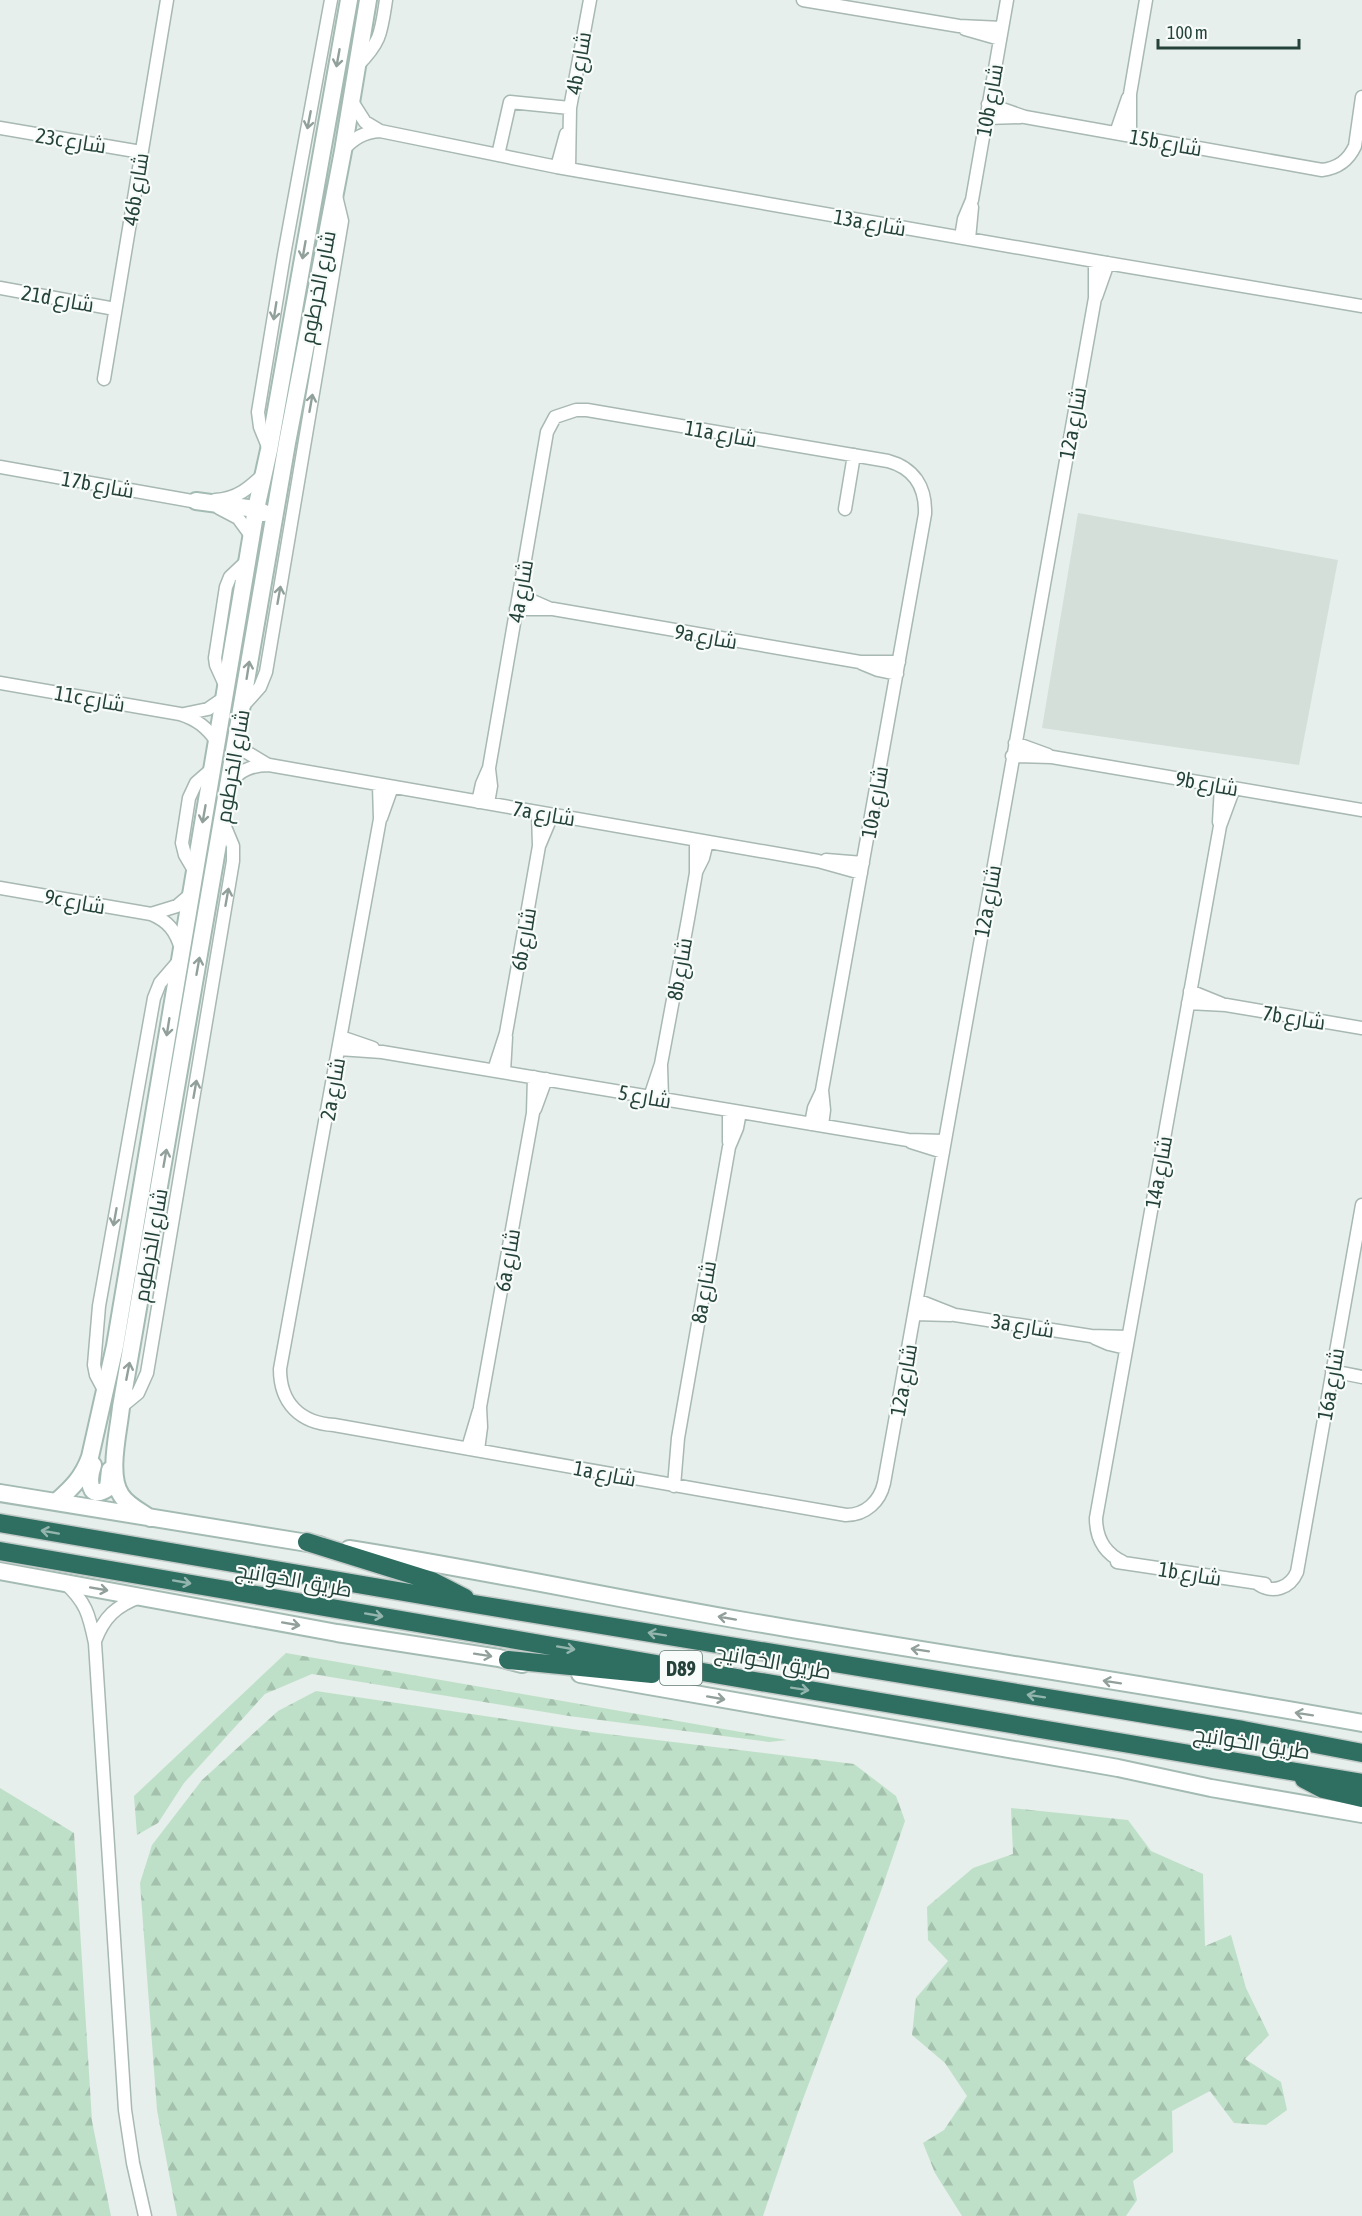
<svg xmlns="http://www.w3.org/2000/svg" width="1362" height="2216" viewBox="0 0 1362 2216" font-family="'Asap Condensed',Cairo,sans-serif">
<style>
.built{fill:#d4dfda}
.forest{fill:url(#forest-firs)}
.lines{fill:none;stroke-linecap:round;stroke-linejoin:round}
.street-casing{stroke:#a8b8b2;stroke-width:15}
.secondary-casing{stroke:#a4bbb3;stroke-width:20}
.highway-casing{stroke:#c2cac8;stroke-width:21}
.street{stroke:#fff;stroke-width:12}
.secondary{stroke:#fff;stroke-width:16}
.highway{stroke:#2f6f62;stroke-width:18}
.oneway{stroke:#92a09c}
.oneway2{stroke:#93b5ae}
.labels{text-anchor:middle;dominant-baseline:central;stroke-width:4.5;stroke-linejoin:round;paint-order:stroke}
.shield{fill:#f7fbf9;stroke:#637a73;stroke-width:1.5}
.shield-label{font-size:20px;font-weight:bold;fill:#24423a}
.street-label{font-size:21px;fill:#24423a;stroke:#f7fbf9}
</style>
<defs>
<pattern id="forest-firs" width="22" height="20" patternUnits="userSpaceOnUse" patternTransform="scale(1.5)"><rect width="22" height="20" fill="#bfe0c8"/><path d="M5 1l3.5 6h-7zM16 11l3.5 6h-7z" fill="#a4c1ad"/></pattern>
</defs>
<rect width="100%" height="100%" fill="#e6efeb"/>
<path class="built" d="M1078,513L1338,560L1299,765L1042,728Z"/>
<path class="forest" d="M286,1653L787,1740L769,1742L569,1716L312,1674L265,1694L184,1783L158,1823L137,1835L134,1796Z
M316,1691L599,1733L854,1764L896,1796L905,1821L881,1891L797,2115L763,2216H177L157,2110L140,1883L152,1845L202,1780L278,1711Z
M0,1788L74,1833L92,2121L111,2216H0Z
M1011,1808L1128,1820L1151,1851L1203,1874L1205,1946L1231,1935L1246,1988L1269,2035L1245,2059L1281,2082L1287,2110L1266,2125L1234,2123L1210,2091L1172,2111L1173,2152L1133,2181L1137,2200L1126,2216H962L935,2173L923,2143L944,2130L967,2096L945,2063L912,2035L916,1998L948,1961L928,1940L927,1907L973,1868L1013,1854Z"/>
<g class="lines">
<defs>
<path id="street" d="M803,0L959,26L1002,28
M965,29L1000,39
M357,66C381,42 381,33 386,0
M351,100L365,122L380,131L557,167L1095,261L1362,306
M988,104L1025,117L1322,170C1338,168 1348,161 1355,146L1362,97
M986,118L1021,117
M0,128L141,152
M1116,133L1128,98
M1130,135V94L1146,0
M343,150C354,138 364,132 380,131
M498,155L510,102L570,108
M557,167L566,134
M569,169L570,108L590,0
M961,237L964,219L972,200L1007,0
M969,239L972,207
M0,288L115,309
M1096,297L1108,263
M104,379L167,0
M269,449L260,427L258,412L284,255L331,0
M0,467L203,503
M215,500C237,499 249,488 264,474
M219,508L238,518L252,537
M845,509L854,455
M519,595L551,609
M516,609H553L860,662H899
M861,663L878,670L897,674
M0,683L180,714C196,719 207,727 217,742
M226,687L216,665L215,658L226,587L230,577L248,560
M242,707L260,687L266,672L342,221L336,196
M184,714L208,709L224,698
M237,740L248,753L268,765
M1015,743L1048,755
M1012,756L1052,757L1362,810
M230,783C240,770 252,765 269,765L818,861L861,873
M379,785L380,819L280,1369C280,1403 300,1423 334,1425C504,1454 675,1486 846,1515C866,1515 880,1501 884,1483L1095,298V261
M478,802L482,784L489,768L547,432L555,417L576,410H587L888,461C914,468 926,487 925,514L822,1090L824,1110L822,1125
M488,803L491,786L489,769
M538,812L539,846
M381,818L392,787
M1219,822L1221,786
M826,860L863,863
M195,872L185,855L182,843L189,798L196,783L212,769
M696,872L703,858L707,842
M0,888L151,914C168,921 176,931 181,949
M151,914L177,906L191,894
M1190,991L1222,1004
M1188,1003L1226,1005L1362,1028
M341,1037L373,1048
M339,1049L382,1052L908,1140L945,1141
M661,1066L662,1099
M494,1070L506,1033L539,846L552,815
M504,1072L506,1037
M650,1097L661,1064L688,919L696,873V840
M535,1109L546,1079
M811,1124L814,1108L822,1091
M729,1142V1110
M911,1142L943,1152
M917,1300L955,1315L1091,1336L1128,1337
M914,1314L951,1315
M1095,1338L1109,1344L1126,1348
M1332,1371L1362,1377
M105,1392L96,1375L94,1365L99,1306L154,998L160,983L179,961
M121,1407L138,1393L147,1373L233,861V846L223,822
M468,1448L479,1411
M478,1450L481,1427L480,1407L533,1113L534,1077
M674,1486L678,1438L729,1147L737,1128L740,1112
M1117,1562L1265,1584
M1123,1562C1104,1553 1096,1538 1096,1518L1220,826L1234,788
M64,1582C86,1602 89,1614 95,1643L125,2110L133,2163L145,2216
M1258,1584C1273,1594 1290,1588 1297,1572L1362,1205
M95,1641C104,1617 116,1606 140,1597"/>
<path id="secondary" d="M196,501L256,509L264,513
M93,1465C88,1479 88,1502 108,1488L110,1470
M0,1493L320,1545
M56,1502C72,1488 83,1477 90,1457L115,1346L256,509L269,450L349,0
M150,1518C140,1511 127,1505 121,1495C107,1475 119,1430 121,1407L287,443L343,151L368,0
M349,1549C482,1570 613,1598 745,1621C951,1656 1157,1686 1362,1723
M0,1571L337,1633L499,1658L522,1664
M580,1674L1118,1768L1211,1788L1362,1814"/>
<path id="highway" d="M0,1523L474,1604L1243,1730L1362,1753
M307,1542L432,1581L465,1598
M0,1551L749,1680L1362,1783
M508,1660L652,1674
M1304,1779L1323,1789L1362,1798"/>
</defs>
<use href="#street" class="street-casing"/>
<use href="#secondary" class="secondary-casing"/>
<use href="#highway" class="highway-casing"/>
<use href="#street" class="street"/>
<use href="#secondary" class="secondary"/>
<use href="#highway" class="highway"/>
</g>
<defs><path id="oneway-shaft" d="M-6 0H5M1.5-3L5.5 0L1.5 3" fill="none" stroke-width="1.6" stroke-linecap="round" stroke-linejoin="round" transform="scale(1.5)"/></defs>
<g class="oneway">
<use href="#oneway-shaft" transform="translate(338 58) rotate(100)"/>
<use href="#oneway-shaft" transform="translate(309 120) rotate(101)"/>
<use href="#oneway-shaft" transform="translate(304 250) rotate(100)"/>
<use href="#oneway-shaft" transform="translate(275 311) rotate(99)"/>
<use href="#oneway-shaft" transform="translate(311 403) rotate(-80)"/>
<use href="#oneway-shaft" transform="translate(279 595) rotate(-80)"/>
<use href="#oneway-shaft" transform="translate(248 670) rotate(-81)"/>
<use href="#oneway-shaft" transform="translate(204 814) rotate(100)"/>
<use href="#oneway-shaft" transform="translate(227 897) rotate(-80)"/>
<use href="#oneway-shaft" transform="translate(198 966) rotate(-80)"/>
<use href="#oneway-shaft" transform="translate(168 1027) rotate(99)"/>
<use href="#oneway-shaft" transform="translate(195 1089) rotate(-80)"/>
<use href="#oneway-shaft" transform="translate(165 1158) rotate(-80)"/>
<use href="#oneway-shaft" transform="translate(115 1217) rotate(100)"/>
<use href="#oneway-shaft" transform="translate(128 1371) rotate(-79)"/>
<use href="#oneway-shaft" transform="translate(99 1589) rotate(10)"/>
<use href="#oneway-shaft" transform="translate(727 1618) rotate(-170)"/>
<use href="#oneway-shaft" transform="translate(291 1624) rotate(10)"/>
<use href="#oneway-shaft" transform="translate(920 1650) rotate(-171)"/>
<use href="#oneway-shaft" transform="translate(483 1655) rotate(9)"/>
<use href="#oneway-shaft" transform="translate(1112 1682) rotate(-171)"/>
<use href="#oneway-shaft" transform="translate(716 1698) rotate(10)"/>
<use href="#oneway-shaft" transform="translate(1304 1714) rotate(-171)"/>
</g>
<g class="oneway2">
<use href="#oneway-shaft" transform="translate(50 1532) rotate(-170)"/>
<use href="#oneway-shaft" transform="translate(182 1582) rotate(10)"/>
<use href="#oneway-shaft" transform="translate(374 1615) rotate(10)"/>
<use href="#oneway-shaft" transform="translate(657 1634) rotate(-171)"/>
<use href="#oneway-shaft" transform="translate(566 1648) rotate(10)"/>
<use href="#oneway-shaft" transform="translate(800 1689) rotate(9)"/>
<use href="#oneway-shaft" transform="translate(1036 1696) rotate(-171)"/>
</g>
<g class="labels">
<rect class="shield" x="660" y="1651" width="42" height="34" rx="4.5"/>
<g class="shield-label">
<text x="681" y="1668">D89</text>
</g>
<g class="street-label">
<text transform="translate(578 63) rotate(-80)">4b شارع</text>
<text transform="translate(989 100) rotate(-80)">10b شارع</text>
<text transform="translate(71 140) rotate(9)">23c شارع</text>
<text transform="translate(1166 142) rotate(10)">15b شارع</text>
<text transform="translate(135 189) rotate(-81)">46b شارع</text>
<text transform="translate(870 222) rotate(10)">13a شارع</text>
<text transform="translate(317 287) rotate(-79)">شارع الخرطوم</text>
<text transform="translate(58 298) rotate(10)">21d شارع</text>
<text transform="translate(1072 423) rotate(-80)">12a شارع</text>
<text transform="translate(721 433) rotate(10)">11a شارع</text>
<text transform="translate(98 484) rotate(10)">17b شارع</text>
<text transform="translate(520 591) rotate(-80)">4a شارع</text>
<text transform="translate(706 636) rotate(10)">9a شارع</text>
<text transform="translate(90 698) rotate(10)">11c شارع</text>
<text transform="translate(232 766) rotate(-80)">شارع الخرطوم</text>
<text transform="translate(1207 783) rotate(10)">9b شارع</text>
<text transform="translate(874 802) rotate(-80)">10a شارع</text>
<text transform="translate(544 813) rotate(10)">7a شارع</text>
<text transform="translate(75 901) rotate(10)">9c شارع</text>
<text transform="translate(987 901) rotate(-80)">12a شارع</text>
<text transform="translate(523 939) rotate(-80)">6b شارع</text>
<text transform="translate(679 969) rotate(-80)">8b شارع</text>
<text transform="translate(1294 1017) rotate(9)">7b شارع</text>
<text transform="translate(332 1089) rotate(-80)">2a شارع</text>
<text transform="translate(645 1096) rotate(10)">شارع 5</text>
<text transform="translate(1158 1172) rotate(-80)">14a شارع</text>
<text transform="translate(150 1245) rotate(-80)">شارع الخرطوم</text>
<text transform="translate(507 1260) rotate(-80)">6a شارع</text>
<text transform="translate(703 1292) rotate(-80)">8a شارع</text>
<text transform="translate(1023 1325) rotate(9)">3a شارع</text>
<text transform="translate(903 1380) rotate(-80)">12a شارع</text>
<text transform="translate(1330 1384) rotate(-80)">16a شارع</text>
<text transform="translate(605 1473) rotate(11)">1a شارع</text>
<text transform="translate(1190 1573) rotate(9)">1b شارع</text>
<text transform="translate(294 1579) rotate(10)">طريق الخوانيج</text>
<text transform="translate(773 1661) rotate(10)">طريق الخوانيج</text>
<text transform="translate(1252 1742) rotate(9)">طريق الخوانيج</text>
</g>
</g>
<path d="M1158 39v9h141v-9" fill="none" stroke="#24423a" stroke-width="3"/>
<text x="1167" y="39" font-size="18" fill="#24423a" stroke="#f7fbf9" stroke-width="4.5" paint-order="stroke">100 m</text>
</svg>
